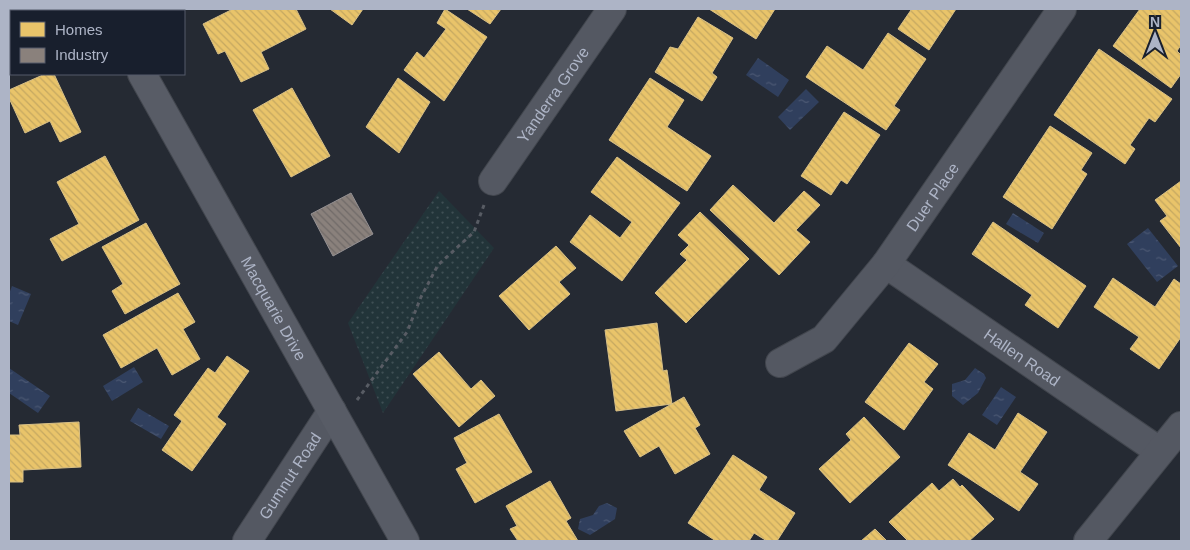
<svg xmlns="http://www.w3.org/2000/svg" width="1190" height="550" viewBox="0 0 1190 550" font-family="Helvetica,sans-serif">
<style>
.grass{fill:url(#grass-dots)}
.water{fill:url(#water-ripples)}
.homes{fill:url(#homes-back-hatch);stroke:#d7bf86}
.industry{fill:url(#industry-back-hatch);stroke:#949092}
.lines{fill:none;stroke-linecap:round;stroke-linejoin:round}
.minor-casing{stroke:#42464e;stroke-width:30}
.secondary-casing{stroke:#42464e;stroke-width:30}
.path{stroke:#585c64;stroke-width:3;stroke-dasharray:4 4;stroke-linecap:butt}
.minor{stroke:#545862;stroke-width:28}
.secondary{stroke:#585c66;stroke-width:28}
.labels{text-anchor:middle;dominant-baseline:central;stroke-width:5;stroke-linejoin:round;paint-order:stroke}
.street-label{font-size:16px;fill:#adb4c6;stroke:#181f2d}
</style>
<defs>
<pattern id="grass-dots" width="8" height="8" patternUnits="userSpaceOnUse" patternTransform="scale(1.25)"><rect width="8" height="8" fill="#223439"/><path d="M2 2h.1M6 6h.1" fill="none" stroke="#3f4f54" stroke-width="1.8" stroke-linecap="round"/></pattern>
<pattern id="water-ripples" width="26" height="14" patternUnits="userSpaceOnUse" patternTransform="scale(1.25)"><rect width="26" height="14" fill="#303f5d"/><path d="M2 4q2-2 4 0t4 0M15 11q2-2 4 0t4 0" fill="none" stroke="#4b5873"/></pattern>
<pattern id="homes-back-hatch" width="6" height="6" patternUnits="userSpaceOnUse" patternTransform="scale(1.25)"><rect width="6" height="6" fill="#e9c46a"/><path d="M-1 5l2 2M0 0l6 6M5-1l2 2" fill="none" stroke="#c5a861"/></pattern>
<pattern id="industry-back-hatch" width="6" height="6" patternUnits="userSpaceOnUse" patternTransform="scale(1.25)"><rect width="6" height="6" fill="#8a817c"/><path d="M-1 5l2 2M0 0l6 6M5-1l2 2" fill="none" stroke="#706a68"/></pattern>
</defs>
<rect width="100%" height="100%" fill="#252a33"/>
<path class="grass" d="M439,191L494,248L383,413L348,323Z"/>
<path class="water" d="M758,58L789,80L778,97L746,75Z
M806,89L819,102L790,130L778,117Z
M1013,213L1044,233L1038,243L1006,224Z
M1148,228L1178,266L1157,282L1127,244Z
M12,286L31,294L18,325L9,321V294Z
M134,367L143,382L112,401L103,386Z
M9,368L50,396L38,413L9,393Z
M975,368L984,374L986,378L978,393L963,405L952,396V384L965,380Z
M1001,387L1016,397L997,425L982,415Z
M138,408L169,426L161,439L130,421Z
M607,503L617,508L615,519L590,535L578,529L580,519L593,515L599,506Z"/>
<path class="homes" d="M9,9H37L38,11H11V68H9Z
M233,9H296L306,29L261,52L269,69L241,82L225,51L218,54L203,24Z
M330,9H363L352,25Z
M445,9L487,37L444,101L404,70L417,52L424,58L446,29L437,23Z
M467,9H501L490,24Z
M709,9H775L756,39Z
M909,9H956L929,50L898,29L911,10Z
M1140,9H1181V45L1177,51L1181,55V74L1171,88L1113,46Z
M698,17L733,38L712,73L717,77L702,101L655,72L670,47L678,49Z
M888,33L926,59L894,106L900,110L886,130L806,77L827,46L863,70Z
M1099,49L1172,99L1155,122L1149,118L1130,145L1135,149L1125,164L1054,115Z
M45,74H54L81,132L60,142L50,121L25,133L9,98V90Z
M398,78L430,102L399,153L366,127Z
M650,78L684,100L667,127L711,156L687,191L609,140Z
M292,88L330,156L291,177L253,110Z
M844,112L880,135L847,184L841,180L831,195L801,176Z
M1050,126L1092,153L1081,170L1087,174L1052,229L1003,197Z
M105,156L139,220L62,261L50,239L79,224L57,182Z
M617,157L680,203L622,281L570,242L590,215L620,238L632,222L591,192Z
M1181,181V248L1160,221L1167,216L1155,200Z
M733,185L774,223L804,191L820,205L796,230L810,242L779,275L710,210Z
M700,212L749,259L686,323L655,293L687,260L680,254L689,245L678,235Z
M993,222L1086,286L1058,328L1025,305L1032,295L972,254Z
M146,223L180,284L125,314L112,291L123,284L102,247Z
M556,246L576,268L559,282L570,294L529,330L499,296Z
M1113,278L1155,307L1174,279L1181,284V337L1159,369L1130,349L1139,337L1094,307Z
M178,293L195,322L183,329L200,359L172,375L157,348L121,368L103,335Z
M657,323L663,371L667,370L672,404L616,411L605,330Z
M909,343L938,364L924,382L933,389L904,430L865,402Z
M439,352L471,389L481,380L495,396L459,427L413,374Z
M227,356L249,371L217,417L226,424L192,471L162,450L182,421L174,415L208,368L215,373Z
M684,397L700,425L695,428L710,454L675,474L659,446L640,457L624,431Z
M1018,413L1047,432L1020,472L1038,484L1019,511L948,465L969,433L995,450Z
M499,414L532,472L475,503L456,469L467,463L454,438Z
M864,417L900,457L850,503L819,469L851,440L846,434Z
M79,422L81,467L23,470V482H9V435H20L19,425Z
M733,455L767,477L759,490L795,513L777,541H767L754,533L749,541H716L688,523Z
M953,479L960,487L962,485L994,519L969,541H908L889,522L932,483L939,491Z
M550,481L571,518L566,521L578,541H518L510,529L517,526L506,506Z
M875,529L887,541H861Z"/>
<path class="industry" d="M351,193L373,234L333,256L311,214Z"/>
<g class="lines">
<defs>
<g id="minor">
<path id="s1" d="M493,181L612,9"/>
<path id="s2" d="M886,264L1159,451"/>
<path id="s3" d="M780,363L824,339L886,264L1062,9"/>
<path id="s4" d="M247,541L332,411"/>
<path d="M1088,541L1181,426"/>
</g>
<g id="secondary">
<path d="M113,9L114,11"/>
<path id="s5" d="M142,74L405,541"/>
</g>
</defs>
<use href="#minor" class="minor-casing"/>
<use href="#secondary" class="secondary-casing"/>
<path class="path" d="M357,400L407,332L421,297L438,265L474,232L484,205"/>
<use href="#minor" class="minor"/>
<use href="#secondary" class="secondary"/>
</g>
<g class="labels">
<g class="street-label">
<text stroke="none"><textPath href="#s1" startOffset="105">Yanderra Grove</textPath></text>
<text stroke="none"><textPath href="#s3" startOffset="229">Duer Place</textPath></text>
<text stroke="none"><textPath href="#s5" startOffset="269">Macquarie Drive</textPath></text>
<text stroke="none"><textPath href="#s2" startOffset="165">Hallen Road</textPath></text>
<text stroke="none"><textPath href="#s4" startOffset="78">Gumnut Road</textPath></text>
</g>
</g>
<rect width="1190" height="550" fill="none" stroke="#adb4c6" stroke-width="20"/>
<rect x="10" y="10" width="175" height="65" fill="#181f2d" stroke="#545b6a"/>
<rect x="20" y="22" width="25" height="15" fill="#e9c46a" stroke="#545b6a"/>
<text x="55" y="35" font-size="15" fill="#adb4c6">Homes</text>
<rect x="20" y="48" width="25" height="15" fill="#8a817c" stroke="#545b6a"/>
<text x="55" y="60" font-size="15" fill="#adb4c6">Industry</text>
<g transform="translate(1155 35)" stroke="#181f2d" stroke-width="4" paint-order="stroke">
<path d="M0-4L9 19L0 12L-9 19Z" fill="#adb4c6"/>
<text y="-8" font-size="14" font-weight="bold" text-anchor="middle" fill="#adb4c6">N</text>
</g>
</svg>
